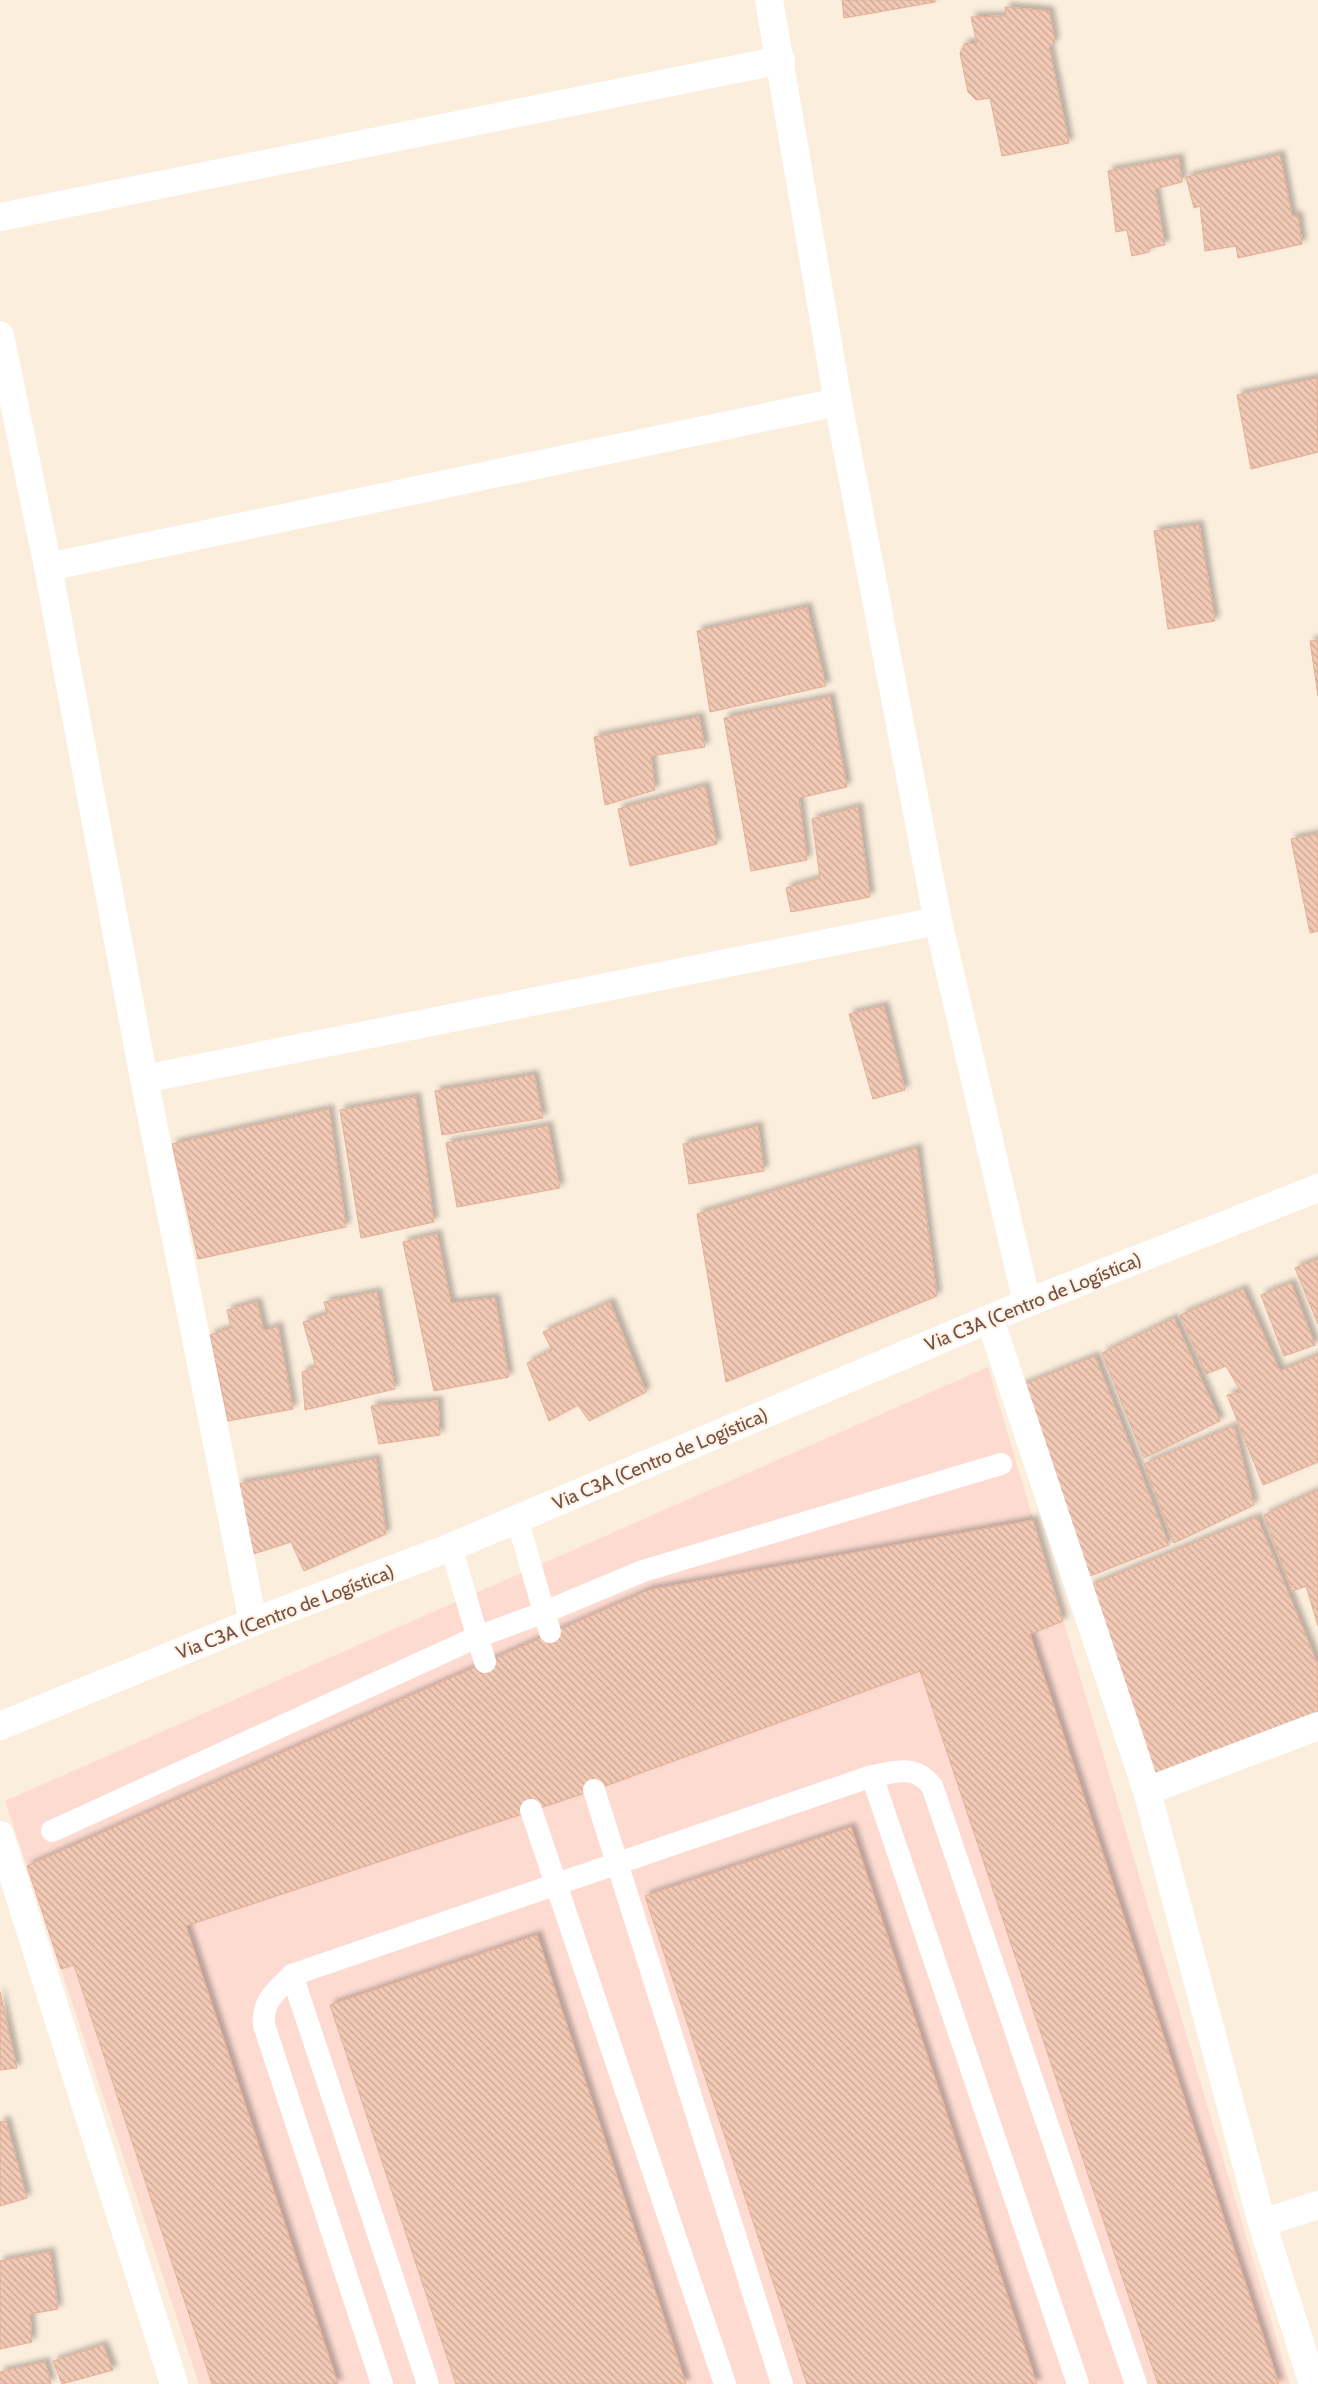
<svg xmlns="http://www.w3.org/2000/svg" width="1318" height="2384" viewBox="0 0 1318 2384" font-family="Cabin,sans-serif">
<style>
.commercial{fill:#fddbd1}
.building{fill:url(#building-back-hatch);stroke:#e5ae95;filter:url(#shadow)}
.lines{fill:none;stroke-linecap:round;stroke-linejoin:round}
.service{stroke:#fff;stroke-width:22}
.minor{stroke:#fff;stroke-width:28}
.tertiary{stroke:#fff;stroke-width:28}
.labels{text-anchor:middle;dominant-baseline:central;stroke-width:4;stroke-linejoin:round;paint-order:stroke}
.street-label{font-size:19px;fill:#725246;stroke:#fff2e4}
</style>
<defs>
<pattern id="building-back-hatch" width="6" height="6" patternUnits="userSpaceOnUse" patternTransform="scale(1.25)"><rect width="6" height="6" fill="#f2c9b5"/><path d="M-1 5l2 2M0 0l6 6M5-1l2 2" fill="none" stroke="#c8a695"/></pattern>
<filter id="shadow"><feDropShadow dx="4.5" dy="-4.5" stdDeviation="2.5" flood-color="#0004"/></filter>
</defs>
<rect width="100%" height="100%" fill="#fceedd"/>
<path class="commercial" d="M988,1367L1290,2384H199L5,1801Z"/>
<path class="building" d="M842,0H935V2L844,18Z
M1005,7L1049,11L1055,42L1049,47L1069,143L1002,156L990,98L976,100L968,92L960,53L965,43L977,44L971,17L1006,16Z
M1280,155L1292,216H1298L1302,244L1238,258L1236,246L1205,251L1200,206L1194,208L1186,177Z
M1179,158L1182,182L1155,189L1165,245L1150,248L1149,252L1132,256L1127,230L1116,232L1108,171Z
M1317,378L1318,452L1251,469L1237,395Z
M1199,525L1215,621L1168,629L1154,531Z
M807,607L826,686L710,712L697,631Z
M1318,640V696L1310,641Z
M830,697L847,787L799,798L807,860L751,871L724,718Z
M699,717L705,747L651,756L655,790L605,805L594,737Z
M705,786L717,844L630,866L618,809Z
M858,807L870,897L791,912L786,888L820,878L812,819Z
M1318,834V931L1310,933L1291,839Z
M884,1006L905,1090L873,1099L849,1014Z
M534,1075L543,1118L442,1135L435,1091Z
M416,1097L434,1222L361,1238L340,1110Z
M329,1109L346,1227L198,1259L172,1144Z
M548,1126L560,1188L457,1207L446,1143Z
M758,1126L764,1171L689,1184L683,1144Z
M917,1148L937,1296L726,1382L697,1214Z
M437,1234L451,1303L495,1298L509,1377L434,1391L403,1242Z
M1318,1259V1324L1295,1268Z
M1291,1283L1315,1345L1284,1356L1261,1295Z
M1243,1289L1280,1371L1318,1355V1462L1263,1485L1227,1395L1241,1392L1226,1366L1206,1374L1180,1315Z
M377,1292L395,1389L305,1410L302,1372L316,1367L303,1322L327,1314L324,1302Z
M257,1302L264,1331L278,1326L293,1409L228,1421L210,1335L231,1328L227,1310Z
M610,1302L646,1392L589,1421L578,1405L549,1421L527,1363L552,1350L543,1332Z
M1174,1318L1220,1421L1144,1458L1102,1353Z
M1095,1356L1169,1545L1085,1578L1020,1386Z
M438,1401L440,1435L379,1444L371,1406Z
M1234,1426L1254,1505L1174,1543L1144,1464Z
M376,1459L386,1534L304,1571L291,1542L253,1554L238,1484Z
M1318,1490V1626L1306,1586L1292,1591L1264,1515Z
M1257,1517L1318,1665V1713L1155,1779L1089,1586Z
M1033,1520L1063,1621L1030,1634L1279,2384H1158L920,1671L594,1790L186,1926L338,2384H212L74,1965L61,1969L27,1866L649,1590Z
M851,1827L1037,2384H807L645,1896Z
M537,1935L686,2384H456L330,2005Z
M0,1992L17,2068L0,2070Z
M6,2121L27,2198L0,2206V2122Z
M50,2252L58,2309L30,2314L32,2342L0,2349V2261Z
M103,2345L113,2370L62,2384L53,2361Z
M45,2362L51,2384H0V2372Z"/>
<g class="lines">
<path class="service" d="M517,1519L550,1632
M451,1547L485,1662
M872,1776L1078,2384
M594,1790L782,2384
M531,1810L725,2384
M52,1831L477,1637L545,1612L643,1571L1001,1464
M292,1975L428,2384
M382,2384L264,2025C262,2000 276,1992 292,1975L872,1776C897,1772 914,1764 932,1786L1136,2384"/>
<path class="minor" d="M769,0L838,402L938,921L1027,1303
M0,217L781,60
M0,335L48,567L144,1079L253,1622
M48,567L838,402
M144,1079L938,921
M990,1319L1147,1791L1262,2223L1313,2384
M1147,1791L1318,1726
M0,1835L174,2384
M1262,2223L1318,2205"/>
<path class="tertiary" d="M0,1726L253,1622L451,1547L1027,1303L1318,1188"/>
</g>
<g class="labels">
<g class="street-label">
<text transform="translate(1033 1302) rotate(-22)">Via C3A (Centro de Logística)</text>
<text transform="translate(660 1459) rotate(-23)">Via C3A (Centro de Logística)</text>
<text transform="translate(285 1612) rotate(-21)">Via C3A (Centro de Logística)</text>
</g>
</g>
</svg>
